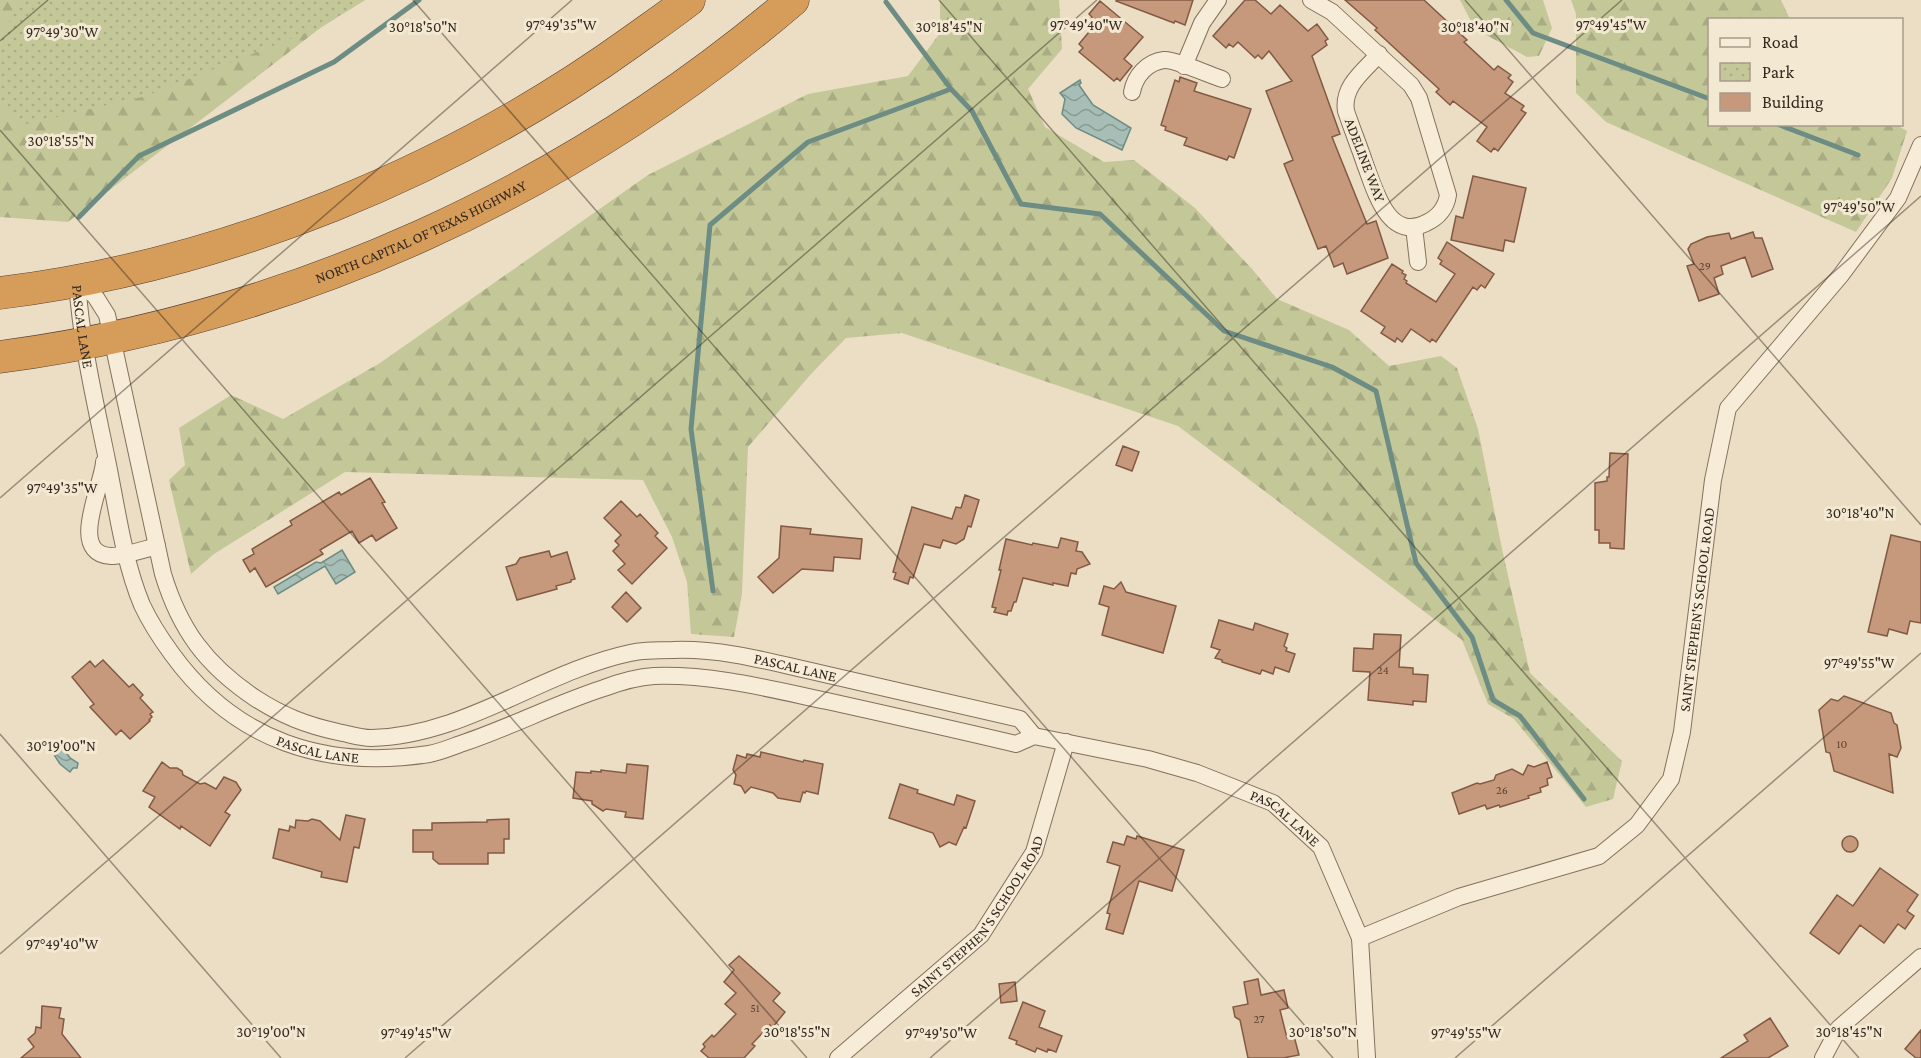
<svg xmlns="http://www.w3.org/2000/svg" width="1921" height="1058" viewBox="0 0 1921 1058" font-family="'Crimson Pro',serif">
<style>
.forest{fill:url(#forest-firs)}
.park{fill:url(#park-dots)}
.water{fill:url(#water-waves);stroke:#6d8c83;stroke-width:1.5}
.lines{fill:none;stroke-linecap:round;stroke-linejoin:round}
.stream{stroke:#6d8c83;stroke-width:5}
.building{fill:#c7997c;stroke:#825a43;stroke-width:1.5}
.street-casing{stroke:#84705c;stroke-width:18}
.highway-casing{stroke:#523f30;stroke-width:33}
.street{stroke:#f6ecd7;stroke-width:16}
.highway{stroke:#d59c5a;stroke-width:32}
.ticks{fill:none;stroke:#35291f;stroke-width:1.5;stroke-opacity:0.45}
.labels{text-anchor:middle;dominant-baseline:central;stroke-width:6;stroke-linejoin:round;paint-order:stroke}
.number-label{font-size:12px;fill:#5a4536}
.street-label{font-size:15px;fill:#35291f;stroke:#f3e9d3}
.ticks-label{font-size:15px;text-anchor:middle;fill:#35291f;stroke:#f3e9d3;stroke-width:6;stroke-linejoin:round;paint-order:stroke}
</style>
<defs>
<pattern id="forest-firs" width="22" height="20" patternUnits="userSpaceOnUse" patternTransform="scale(1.5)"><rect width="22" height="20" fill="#c4c899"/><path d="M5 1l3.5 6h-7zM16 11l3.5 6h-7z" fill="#a9ac83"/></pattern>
<pattern id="park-dots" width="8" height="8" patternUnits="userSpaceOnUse" patternTransform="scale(1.5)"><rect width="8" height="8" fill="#c4c899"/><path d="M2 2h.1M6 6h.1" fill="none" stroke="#a9ac83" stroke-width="1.8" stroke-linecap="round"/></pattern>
<pattern id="water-waves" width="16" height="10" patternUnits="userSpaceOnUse" patternTransform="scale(1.5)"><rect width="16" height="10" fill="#a6beb6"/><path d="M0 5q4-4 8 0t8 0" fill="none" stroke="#889a93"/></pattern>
</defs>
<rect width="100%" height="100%" fill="#ebdec4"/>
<path class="forest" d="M0,0H365L323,26L68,222L0,217Z
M940,0H1059L1062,49L1028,89L1045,127L1104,162L1134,160L1195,208L1252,269L1277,299L1349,330L1389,366L1441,356L1457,368L1478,429L1502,549L1530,673L1622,761L1613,799L1586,807L1514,719L1488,704L1462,640L1178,426L902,333L846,338L812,373L748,447L742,594L734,637L691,634L687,582L672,537L643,480L345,472L214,554L191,574L169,480L185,465L179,428L231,395L283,419L380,363L648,175L808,94L908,76L940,33Z
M1460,0H1543L1552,28L1539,56L1527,57L1475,29Z
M1571,0H1781L1790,19L1710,20V124H1895L1907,131L1892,178L1856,232L1606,122L1576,93V14Z"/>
<path class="park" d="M19,0H365L323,26L146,96L22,125L0,99V43Z"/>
<path class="water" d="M1080,80L1081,83L1079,85L1093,105L1131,128L1122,150L1076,128L1062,114L1065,99L1060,93Z
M342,550L355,572L336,584L325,566L278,594L274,587L316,562L321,563Z
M60,744L70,758L78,763L77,768H73L70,772L60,764L51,750Z"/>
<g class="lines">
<path class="stream" d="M1506,0L1533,33L1710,99
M886,2L951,89L972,111L1021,204L1100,214L1224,331L1332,367L1376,391L1416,563L1472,637L1493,700L1520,716L1584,799
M1777,124L1858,155
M79,217L139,156L334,62L419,0
M713,591L691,429L710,225L808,142L951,89"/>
</g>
<path class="building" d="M1117,0H1193L1185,25L1175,21L1174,23L1116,1Z
M1245,0H1255L1271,14L1280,5L1308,31L1317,24L1328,39L1325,41L1327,45L1312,56L1340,134L1332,137L1367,224L1376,221L1388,258L1347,274L1343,263L1334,267L1326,246L1318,249L1284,164L1293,160L1266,91L1292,81L1269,51L1262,59L1258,55L1255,58L1238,42L1233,47L1229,44L1226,48L1213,36Z
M1345,0H1424L1467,40L1464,42L1494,70L1498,66L1511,75L1508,78L1513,82L1505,93L1524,106L1521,110L1526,113L1498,151L1494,148L1491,152L1477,141L1487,127L1453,101L1450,105L1436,92L1439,89L1375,30L1377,28Z
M1100,1L1143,37L1124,59L1132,66L1120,81L1117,78L1114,81L1079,52L1083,48L1079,44L1094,26L1089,22L1092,17L1089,14Z
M1180,77L1197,83L1194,91L1251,109L1234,158L1229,156L1227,160L1184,145L1187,138L1165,130L1166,127L1161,125L1175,80L1179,82Z
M1473,176L1526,188L1514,242L1505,240L1503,251L1451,240L1456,216L1463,218Z
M1753,232L1755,238H1762L1773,269L1752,277L1745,257L1721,266L1723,274L1714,278L1719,294L1699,301L1687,266L1694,264L1688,249L1691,244L1707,237L1729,233L1731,239Z
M1447,242L1494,274L1485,288L1481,285L1477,290L1473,287L1436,342L1432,339L1430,342L1411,329L1402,342L1397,338L1395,342L1381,333L1385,327L1361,311L1392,264L1403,271L1402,273L1406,275L1404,279L1407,281L1406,283L1436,302L1455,274L1440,264L1442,261L1438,258Z
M1123,446L1139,452L1132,471L1116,465Z
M1610,453L1628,454L1624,549L1610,548V543H1599V530H1595V483L1607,481V477H1609Z
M370,478L385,502L382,503L397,528L376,541L372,535L359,543L352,531L320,550L323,554L266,587L255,568L250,572L243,560L254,554L252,549L292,525L290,521L339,492L341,495Z
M965,495L979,500L971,527L968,526L964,539L956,544L943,540L940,548L924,544L913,578L910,577L908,584L894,579L896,573L893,572L912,507L952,519L956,507L961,508Z
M621,501L637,517L640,514L658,533L655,536L667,548L632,584L618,570L625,564L613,551L619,545L615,541L621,535L604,518Z
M781,526L811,529L810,534L862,539L860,559L834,557L833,571L802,569L773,593L758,577L779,558Z
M1891,535L1921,542V623L1910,621L1907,634L1889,629L1887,636L1868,632Z
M1061,538L1078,542L1076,551L1082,552L1090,564L1077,569L1076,574L1071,573L1068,586L1053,583V585L1023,578L1016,602H1014L1011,611H1008L1007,615L994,612L996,608L992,607L1001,570H999L1006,539L1032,545L1033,543L1058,548Z
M549,551L551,557L567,552L575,579L571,580V582L556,586L557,589L517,600L506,567L516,564L520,558Z
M1121,582L1126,592L1176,606L1163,653L1102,635L1109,607L1099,604L1104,586L1114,589Z
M626,592L641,608L627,622L612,607Z
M1219,620L1253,630L1255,623L1288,634L1284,646L1287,648L1286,651L1295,654L1289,672L1275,667L1273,674L1262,670L1260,674L1222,662V660L1215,658L1220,650L1211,647Z
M1374,634L1401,635L1399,667L1413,668V674L1428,675L1426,702L1413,701V705L1368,700L1370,672L1353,671L1354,648L1373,649Z
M103,660L129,687L133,684L143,695L140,698L153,712L150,714L152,717L149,720L150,721L130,739L121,730L116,735L90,707L94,704L72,677L90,661L95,667Z
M1844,696L1891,713L1894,723L1897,725L1901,748L1897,757L1889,754L1893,793L1834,771L1830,753L1826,752L1819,710L1831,699L1838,701Z
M761,752L803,762L804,760L823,764L818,794L806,791L805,793L803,792L800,802L778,798L773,793L751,787L745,793L741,786L734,784L736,775L733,770L737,755L746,758L747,754L760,757Z
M162,762L170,768H177L182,771L183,775L200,784L205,783L216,789L224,777L236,782L241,790L225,812L230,815L210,846L181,826L180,829L149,807L155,797L143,791Z
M1547,762L1552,777L1547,779L1548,785L1540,788L1541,792L1528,796L1529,798L1500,807L1499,805L1487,809L1485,805L1459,814L1452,793L1477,783L1480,784L1494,780L1496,775L1512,769L1523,775L1528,765L1534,767Z
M627,764L648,766L643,819L625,817L626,812L606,809L603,811L592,804V801L573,798L576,772L591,773V771L601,772V770L626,773Z
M900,784L918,790L917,793L954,805L957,795L975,801L966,828L964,827L956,845L949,842L940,847L933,833L889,818Z
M346,815L365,819L359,848L354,847L347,882L321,877L322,872L273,858L279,829L289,831L290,826L295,828L296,820L308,821L312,819L320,821L340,840Z
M509,819V839H504V853H488V864H439L433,859V852H413V830H432V823L487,822V820Z
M1127,836L1136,839L1137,836L1184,850L1172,891L1139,881L1123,934L1106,929L1110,914L1107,913L1120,866L1107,862L1113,842L1124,845Z
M1842 844a8 8 0 1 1 16 0a8 8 0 1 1-16 0Z
M1880,868L1918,895L1907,911L1914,916L1905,929L1898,924L1884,943L1860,925L1839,954L1810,933L1837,895L1853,906Z
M739,956L780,993L773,1001L785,1012L772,1028L770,1025L752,1044L755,1046L744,1058H709L701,1051L705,1047L703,1044L712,1035L714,1037L736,1014L725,1004L736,993L724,982L734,970L729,965Z
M1258,979L1261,995L1284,990L1288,1008L1280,1010L1287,1038L1294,1036L1299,1055L1283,1058H1248L1240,1020L1235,1017L1233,1007L1248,1004L1244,982Z
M1015,982L1017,1001L1001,1003L999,984Z
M1023,1002L1045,1011L1039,1027L1062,1036L1056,1052L1048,1049L1047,1052L1037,1048L1035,1052L1016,1044L1017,1041L1009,1038Z
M42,1006L61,1008L59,1018L64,1019L62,1034L81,1058H21L34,1047L28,1039L35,1033L36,1027L41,1028Z
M1770,1018L1788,1046L1768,1058H1721L1748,1041L1744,1035Z
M1921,1030V1058H1916L1905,1049Z"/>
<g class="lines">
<defs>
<g id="street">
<path d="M1311,0L1332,12L1411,85L1419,98L1448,195C1446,208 1439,217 1426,223C1388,242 1375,190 1365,164C1359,146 1352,129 1346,111C1342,86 1364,71 1379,54"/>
<path d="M1184,66L1202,23L1218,0"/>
<path d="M1132,92C1135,76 1147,62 1164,60C1174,59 1210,75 1222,79"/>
<path d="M1414,227L1418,262"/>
<path id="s1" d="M77,281C81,342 95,401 107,460C117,508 123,559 142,605C150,622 161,639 172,654C235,741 325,770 429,754C441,752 454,746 466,742C513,726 557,703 604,688C620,682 638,677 654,676C713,674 770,689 827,701C890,715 953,729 1016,744L1034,736L1148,759L1197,773L1273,803L1321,847L1360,938L1367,1058"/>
<path id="s2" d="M77,281L95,296L107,315L163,574C180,630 206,665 255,698C283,716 306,725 338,732C349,734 361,738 371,738C465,736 541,672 630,653C643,650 659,650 673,650C724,648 774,663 824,674C889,689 955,704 1020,719L1034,736"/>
<path d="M104,462C103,485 67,554 111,556C125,556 142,550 157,546"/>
<path id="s3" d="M1360,938L1459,897L1599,856L1637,825L1671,779L1682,732L1713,480L1728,408L1841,275L1898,198L1921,145"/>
<path id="s4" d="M838,1058L981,935L1034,852L1066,742"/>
<path d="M1823,1058L1839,1028L1921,957"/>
</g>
<g id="highway">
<path d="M0,293C225,265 451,172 634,40C652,27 671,14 689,0"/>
<path id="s5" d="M0,357C292,318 569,191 793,0"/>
</g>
</defs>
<use href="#street" class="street-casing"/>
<use href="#highway" class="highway-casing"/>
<use href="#street" class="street"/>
<use href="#highway" class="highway"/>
</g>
<path class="ticks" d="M413,0L1333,1058M939,0L1859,1058M1465,0L1921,525M0,41L48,0M0,130L807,1058M0,498L572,0M0,734L281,1058M0,954L1097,0M405,1058L1622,0M930,1058L1921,196M1455,1058L1921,653"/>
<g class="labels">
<g class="number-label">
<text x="1705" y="266">29</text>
<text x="1383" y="670">24</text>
<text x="1842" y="744">10</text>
<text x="1502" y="790">26</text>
<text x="755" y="1008">51</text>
<text x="1259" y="1019">27</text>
</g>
<g class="street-label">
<text transform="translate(1365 160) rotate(69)">ADELINE WAY</text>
<text stroke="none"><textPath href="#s5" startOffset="441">NORTH CAPITAL OF TEXAS HIGHWAY</textPath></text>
<text stroke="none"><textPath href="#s1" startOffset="46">PASCAL LANE</textPath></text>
<text stroke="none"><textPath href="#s3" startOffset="531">SAINT STEPHEN'S SCHOOL ROAD</textPath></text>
<text stroke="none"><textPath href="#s2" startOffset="1034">PASCAL LANE</textPath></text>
<text stroke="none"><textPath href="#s1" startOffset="568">PASCAL LANE</textPath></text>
<text stroke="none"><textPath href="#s1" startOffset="1575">PASCAL LANE</textPath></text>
<text stroke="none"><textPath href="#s4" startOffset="201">SAINT STEPHEN'S SCHOOL ROAD</textPath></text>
</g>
</g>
<g class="ticks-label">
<text x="561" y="30">97°49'35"W</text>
<text x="1086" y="30">97°49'40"W</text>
<text x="1611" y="30">97°49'45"W</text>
<text x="423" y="32">30°18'50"N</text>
<text x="949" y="32">30°18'45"N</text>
<text x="1475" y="32">30°18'40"N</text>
<text x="62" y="37">97°49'30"W</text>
<text x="61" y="146">30°18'55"N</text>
<text x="1859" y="212">97°49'50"W</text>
<text x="62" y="493">97°49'35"W</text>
<text x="1860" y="518">30°18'40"N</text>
<text x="1859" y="668">97°49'55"W</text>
<text x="61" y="751">30°19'00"N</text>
<text x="62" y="949">97°49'40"W</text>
<text x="271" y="1037">30°19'00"N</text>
<text x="797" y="1037">30°18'55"N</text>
<text x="1323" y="1037">30°18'50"N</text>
<text x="1849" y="1037">30°18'45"N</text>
<text x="416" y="1038">97°49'45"W</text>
<text x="941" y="1038">97°49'50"W</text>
<text x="1466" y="1038">97°49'55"W</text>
</g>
<rect x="1708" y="18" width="195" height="108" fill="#f3e9d3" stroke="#a79c8b" stroke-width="1.5"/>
<rect x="1720" y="38" width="30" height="9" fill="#f6ecd7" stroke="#a79c8b" stroke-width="1.5"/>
<text x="1762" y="48" font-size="18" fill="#35291f">Road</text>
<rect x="1720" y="63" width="30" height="18" fill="url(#park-dots)" stroke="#a79c8b" stroke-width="1.5"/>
<text x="1762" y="78" font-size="18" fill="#35291f">Park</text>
<rect x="1720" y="93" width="30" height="18" fill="#c7997c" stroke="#a79c8b" stroke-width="1.5"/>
<text x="1762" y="108" font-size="18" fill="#35291f">Building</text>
</svg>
